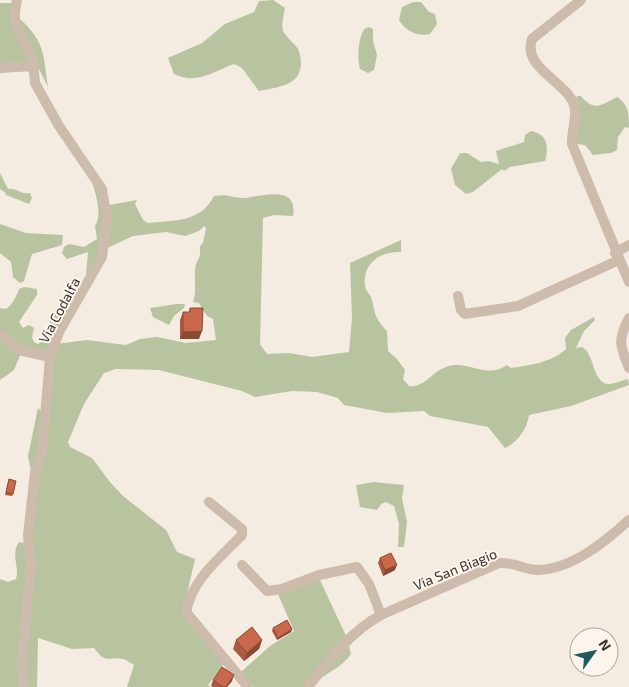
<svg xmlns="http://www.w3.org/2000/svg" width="629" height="687" viewBox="0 0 629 687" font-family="'Exo 2',sans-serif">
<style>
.green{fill:#b8c4a0}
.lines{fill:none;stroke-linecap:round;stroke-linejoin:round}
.minor{stroke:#cdbbac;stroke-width:10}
.wall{fill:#ac5a40}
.shaded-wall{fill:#8c4a34}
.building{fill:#c8694b;stroke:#8c4a34}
.labels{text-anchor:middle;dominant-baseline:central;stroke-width:4;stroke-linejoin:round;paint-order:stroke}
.street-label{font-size:14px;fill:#3b302b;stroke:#fbf5ee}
</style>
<rect width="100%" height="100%" fill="#f4ebe1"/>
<path class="green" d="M273,0L285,8C284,15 281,24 283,31C286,37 294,43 298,49C300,54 301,59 301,65C299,87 276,87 259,91L242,68L234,64C212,72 197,85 174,74L168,58L202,43L225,24L254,12L259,1Z
M413,2H421L429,12L435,14L437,24L430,34C417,37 406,31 399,20L402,7Z
M0,3H20V19C46,43 43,55 48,87L37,65H0Z
M369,27L373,29V41L377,55L374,70L368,73L360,69C357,58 358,40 364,29Z
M578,96H581C594,112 602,105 617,97C629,105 629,114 629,128L625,127L618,137L617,150L611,153L593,155L585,145L577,144L574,99Z
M531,131C548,134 549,147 545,161L510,167L504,171L502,169L473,192L466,194L455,185L451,169L460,153H467L481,162L488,161L499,164L496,151L524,142L525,135Z
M0,173L8,189C16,187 21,195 30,193L32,198L29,204L6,195L5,192L0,189Z
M89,173L101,189L104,208L102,249L86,275L88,252L67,259L62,253L64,247L69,244L84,247L97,239L95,226C104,213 93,186 89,173Z
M224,195C231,196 237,198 244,198C264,196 298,184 293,216L274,215L263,218L260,344L267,354L290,353L312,357L349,352L352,318L350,263L401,240V252C382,251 362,262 365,286C366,292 371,295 372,300C376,317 375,318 387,331L388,351L397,359L405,370L403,379L409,386C425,388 431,372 446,367C468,359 485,380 507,365L511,368C530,365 551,363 566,349L565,338L571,330L594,317L595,320L584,331L576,348L582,347C595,353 592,384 609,384C615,384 622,380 628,379L629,385L571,406L529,415C527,429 518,442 505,448L488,427L430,416L424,411L387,413L344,405L338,398L317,392L292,391L255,397L242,391L159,370L116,369L104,373L84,404L68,442L70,447L92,458L110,482L123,496L166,530L177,552L195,559L183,611L225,663L208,685L211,687H127L134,665C131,663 126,660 123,659C109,656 106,665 94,648L72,649L38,638L37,687H25L31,528L56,344L87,340L126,345L140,339L157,337L186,343L216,340L213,319L207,316L199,303L193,302C197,291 194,281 195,269C197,257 201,261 200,246L203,243L206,228L204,226L199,231L185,236L166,232L133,236L107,248L109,205L137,200L135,204L143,220L148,223C175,220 200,223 214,196Z
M0,224L26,233L63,235L62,245L32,254L24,281L20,283L13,277L11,262L0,253Z
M24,287L37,289V295L19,322L23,328L29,325L34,328L32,337L34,342L38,344C50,338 47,321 54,312C60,306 70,300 78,297L49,356L21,353L14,370L0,380V308L6,309C13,304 16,297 19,289Z
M176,304H185L184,308L174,316L169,325L153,317L150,308Z
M38,408L42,412V437L31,471L28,456Z
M374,482L404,485L402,498L407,522L404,547H398L399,524L394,506L386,502L381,504L377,510L360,507L356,485Z
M19,542L25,543L27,555L22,687H0V579L8,582L16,579C20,566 10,555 19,542Z
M320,580L347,638L351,654C340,670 323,673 312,687H254L241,672L270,646L294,631L277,592Z"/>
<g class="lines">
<path class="minor" d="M17,0L14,16L16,26L33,60L35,83L59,126L102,189L107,218L102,257L59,332L50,357L42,453L35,472L28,535L31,566L22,659L23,687
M581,0L532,39C522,68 565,80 574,105C578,117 571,132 572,144L629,282
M0,68L34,66
M615,253L629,245
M458,296L461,310L465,314L518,306L619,260
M629,318C617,341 620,345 629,368
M0,334L19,350L50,357
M209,502L242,529V535C220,558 192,579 186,612L248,687
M242,565L267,591L282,589L319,575L357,567L369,584L381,615
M308,687C329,660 350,632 381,615L499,563C515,562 524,570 538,570C572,569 605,542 629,520"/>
</g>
<path class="wall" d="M190,308L199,339H180V320L183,312H189Z
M9,479L13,494L12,496L5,495Z
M380,558L395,570L383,576L378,563Z
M273,628L292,629L291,632L277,640L272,631Z
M236,640H262L259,649L244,661L233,649Z
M213,680L232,681L227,687H213L211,686Z"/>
<path class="shaded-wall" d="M202,331L199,339H180L183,332Z
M397,565L395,570L383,576L385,570Z
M292,629L291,632L277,640L278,638Z
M262,640L259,649L244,661L247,653Z
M234,675L232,681L227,687H226Z"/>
<path class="building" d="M190,308H203L202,331L183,332V312H190Z
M9,479L16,481L13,494L6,492Z
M391,553L397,565L385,570L380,558Z
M287,620L292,629L278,638L273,628Z
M252,627L262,640L247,653L236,640Z
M222,667L234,675L226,687H223L213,680Z"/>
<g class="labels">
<g class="street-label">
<text transform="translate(59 310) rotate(-62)">Via Codalfa</text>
<text transform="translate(455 569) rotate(-22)">Via San Biagio</text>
</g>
</g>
<g transform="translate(594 652) rotate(57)"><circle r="24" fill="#fbf5ee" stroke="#aea6a0"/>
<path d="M0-4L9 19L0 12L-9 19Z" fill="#1f5a5e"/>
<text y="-8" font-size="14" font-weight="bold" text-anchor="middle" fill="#3b302b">N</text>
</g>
</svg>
